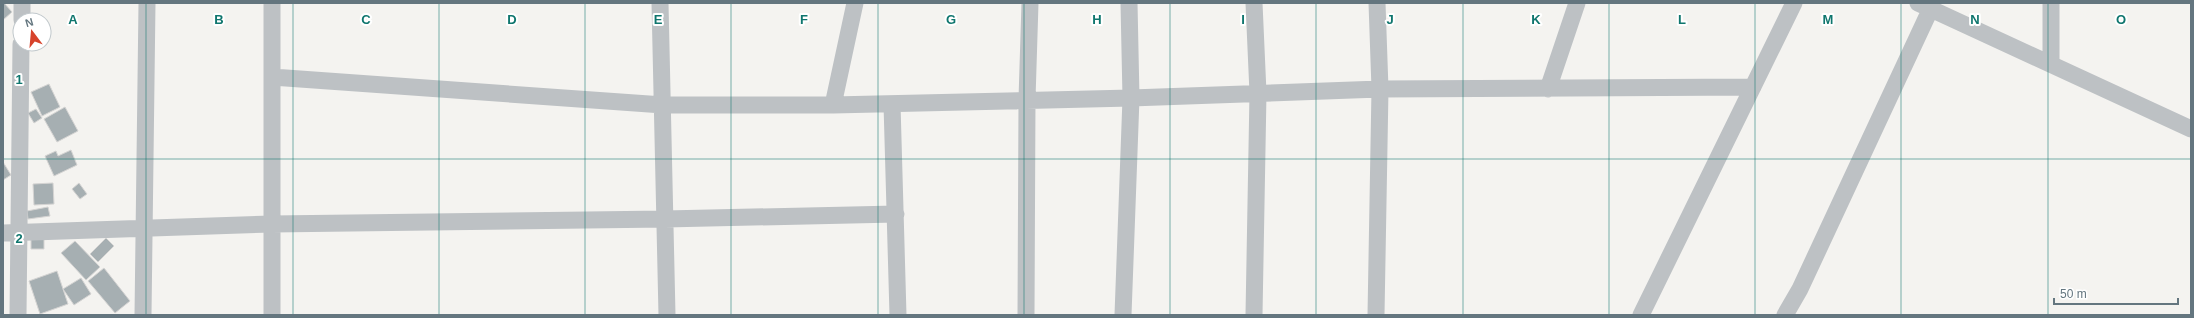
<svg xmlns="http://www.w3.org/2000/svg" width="2194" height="318" viewBox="0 0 2194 318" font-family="Arial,sans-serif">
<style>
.building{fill:#a6afb2;stroke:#d5d4d3}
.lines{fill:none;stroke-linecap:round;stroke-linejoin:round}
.minor{stroke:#bdc1c4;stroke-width:17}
.grid{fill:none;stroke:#0f766e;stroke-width:1;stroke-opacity:0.55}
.grid-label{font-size:13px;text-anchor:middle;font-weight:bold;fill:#0f766e;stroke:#fff;stroke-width:4;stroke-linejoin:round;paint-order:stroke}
</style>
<rect width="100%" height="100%" fill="#f4f3f0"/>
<path class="building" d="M4,3L12,12L3,20V4Z
M49,84L60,107L42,116L31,92Z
M65,107L78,131L57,142L44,119Z
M36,109L42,118L34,123L28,113Z
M71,150L77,165L54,176L45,156L56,151L58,156Z
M3,162L11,175L3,180Z
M53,183L54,204L34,205L33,184Z
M79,183L87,194L80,199L72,189Z
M48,207L50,216L28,219L27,211Z
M106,238L114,246L98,262L90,254Z
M31,239H44V249H31Z
M75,241L100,267L86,280L61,253Z
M104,268L130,301L115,313L88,281Z
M57,271L68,304L40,314L29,281Z
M81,278L91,294L74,305L63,289Z"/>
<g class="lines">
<path class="minor" d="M272,3V315
M660,3L667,315
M1918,3L2191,129
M22,20V3
M2051,64V3
M272,77L663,105H833L1131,98L1380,89L1753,87
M1548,89L1577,3
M892,104L898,315
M833,105L855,3
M3,233L272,224L665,219L896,214
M18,315L21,44
M143,315L147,3
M1026,315L1027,99L1030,3
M1123,315L1131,98L1129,3
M1254,315L1258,93L1254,3
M1376,315L1380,89L1377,3
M1641,315L1794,3
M1785,315L1800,289L1931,8"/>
</g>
<path class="grid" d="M146,3V315M293,3V315M439,3V315M585,3V315M731,3V315M878,3V315M1024,3V315M1170,3V315M1316,3V315M1463,3V315M1609,3V315M1755,3V315M1901,3V315M2048,3V315M3,159H2191"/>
<g class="grid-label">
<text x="73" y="24">A</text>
<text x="219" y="24">B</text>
<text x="366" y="24">C</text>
<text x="512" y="24">D</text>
<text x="658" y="24">E</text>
<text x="804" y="24">F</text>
<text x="951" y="24">G</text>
<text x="1097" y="24">H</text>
<text x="1243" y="24">I</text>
<text x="1390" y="24">J</text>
<text x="1536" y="24">K</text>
<text x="1682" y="24">L</text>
<text x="1828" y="24">M</text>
<text x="1975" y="24">N</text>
<text x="2121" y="24">O</text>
<text x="19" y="84">1</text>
<text x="19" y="243">2</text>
</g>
<rect width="2194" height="318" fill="none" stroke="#64767f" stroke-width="8"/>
<g transform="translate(32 32) rotate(344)"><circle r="19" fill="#ffffff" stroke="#c1c8cc"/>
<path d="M0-3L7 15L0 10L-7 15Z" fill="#d7432c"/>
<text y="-6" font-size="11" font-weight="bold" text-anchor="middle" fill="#64767f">N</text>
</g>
<path d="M2054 298v6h124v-6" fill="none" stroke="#64767f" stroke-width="2"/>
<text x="2060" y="298" font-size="12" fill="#64767f" stroke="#ffffff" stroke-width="3" paint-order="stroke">50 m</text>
</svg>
